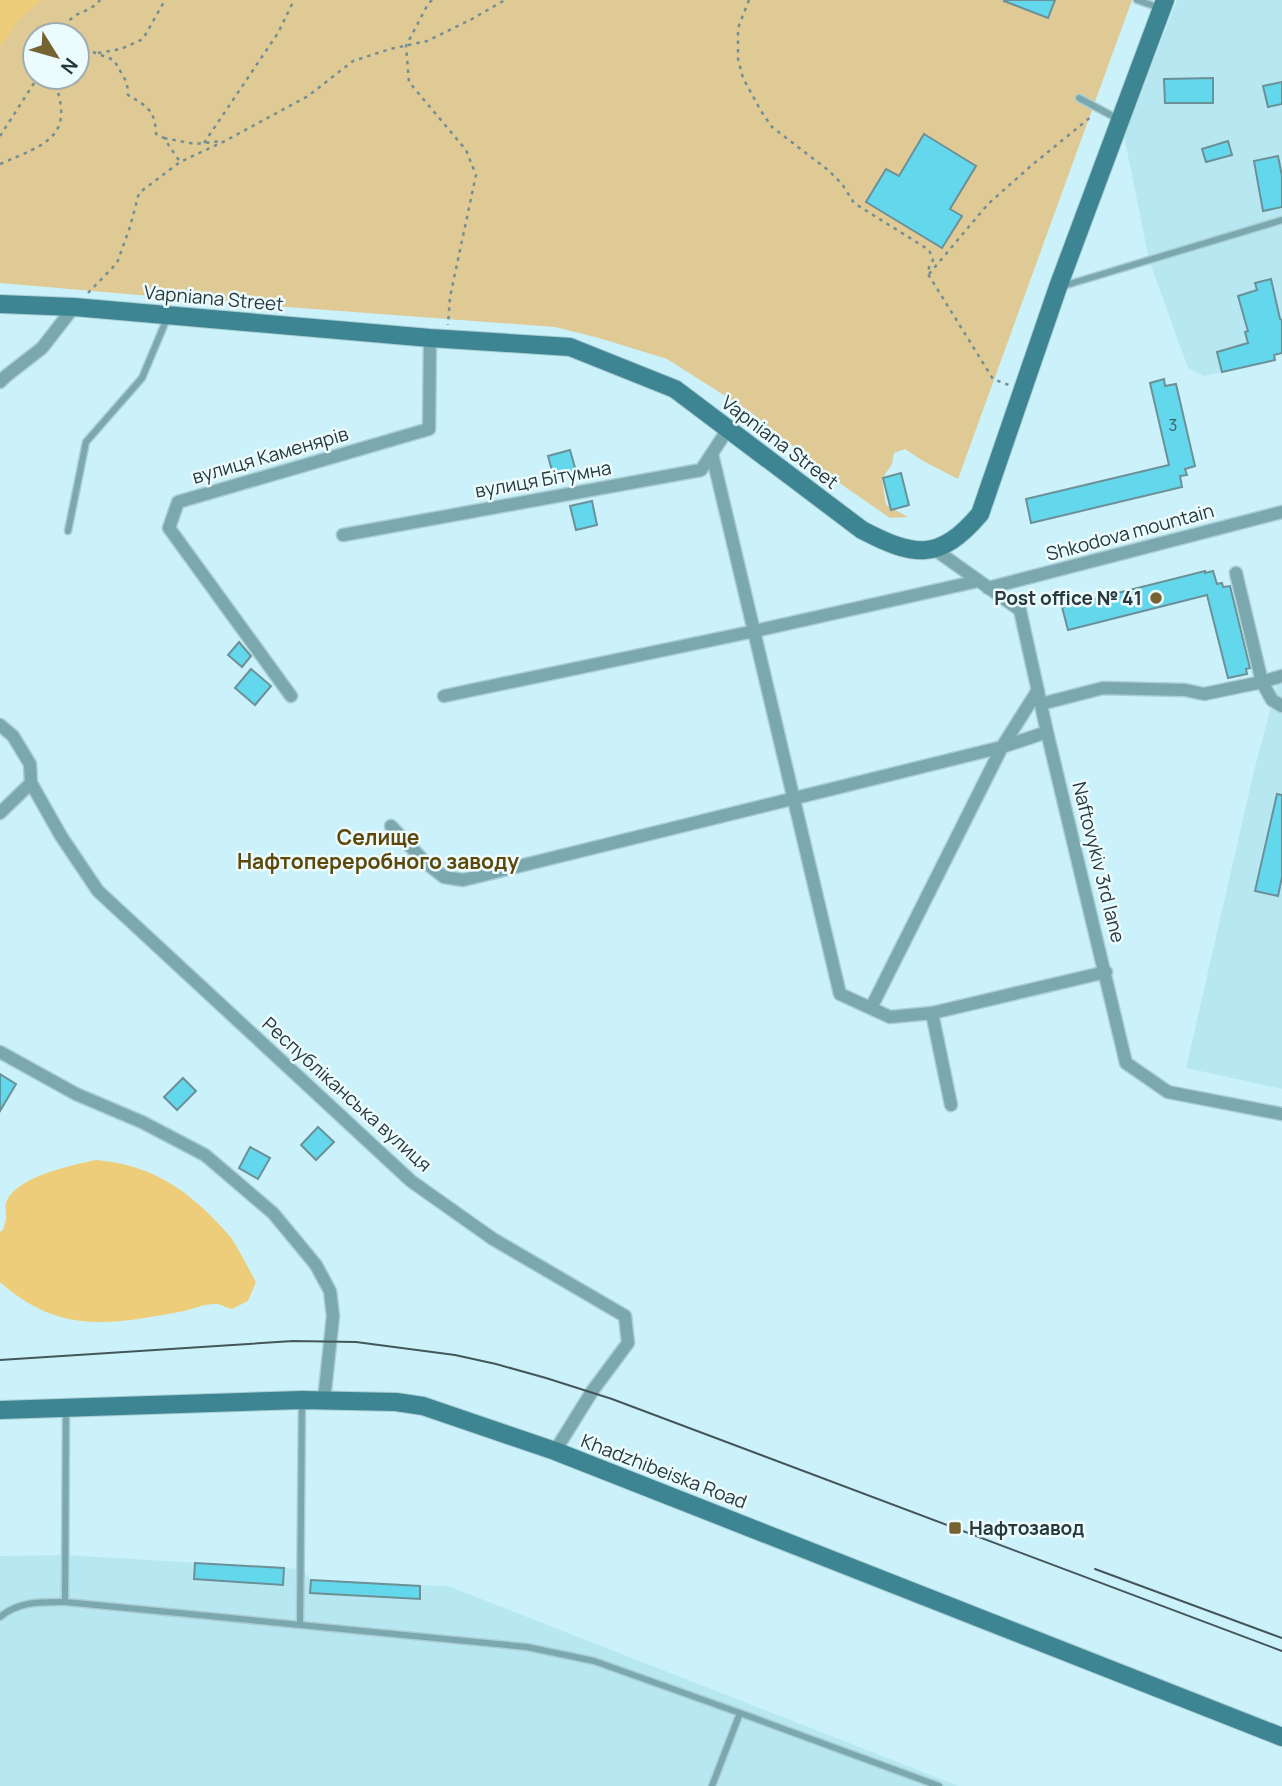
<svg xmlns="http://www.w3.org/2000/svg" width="1282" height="1786" viewBox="0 0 1282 1786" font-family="Manrope,sans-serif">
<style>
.built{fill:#b7e8f2}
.green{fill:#dfca95;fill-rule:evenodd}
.water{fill:#eecd7a}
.building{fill:#63d8ed;stroke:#6c9098;stroke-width:2}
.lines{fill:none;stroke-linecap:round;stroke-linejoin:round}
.lane-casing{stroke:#abcdd4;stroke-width:9}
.street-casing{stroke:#abcdd4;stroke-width:15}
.secondary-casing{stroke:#abcdd4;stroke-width:20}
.path{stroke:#748e93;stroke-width:2.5;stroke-dasharray:3.5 5;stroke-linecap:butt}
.lane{stroke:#7ba7af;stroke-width:6}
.street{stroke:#7ba7af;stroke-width:12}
.secondary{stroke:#3d8592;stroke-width:18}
.tram{stroke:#435659;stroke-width:2}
.poi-dot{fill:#766332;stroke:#ebfbfe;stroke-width:2.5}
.labels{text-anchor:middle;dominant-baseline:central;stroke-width:5;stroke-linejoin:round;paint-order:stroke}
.number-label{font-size:16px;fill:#386068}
.street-label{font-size:19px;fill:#29383b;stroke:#ebfbfe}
.poi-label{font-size:19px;font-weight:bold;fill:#29383b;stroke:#ebfbfe;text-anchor:end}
.neighbourhood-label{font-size:21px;font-weight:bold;fill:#5d4809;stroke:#ebfbfe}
</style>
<rect width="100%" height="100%" fill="#cbf2fa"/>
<path class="built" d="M1177,0H1282V353L1274,355L1275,360L1204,376L1188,368L1149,260L1124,136Z
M1282,675V1089L1186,1068L1253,775L1279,676Z
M65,1555L301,1569L311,1580L448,1586L959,1786H0V1556Z"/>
<path class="green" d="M0,0H1132L958,479L923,461L905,449L894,453L892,464L882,479L886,505L908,517L890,518L835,480L749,411L667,359L599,338L555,327L219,302L0,283ZM35,35H77V77H35Z"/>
<path class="water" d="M0,0H42L19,19L0,47Z
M96,1160C145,1164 180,1184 214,1219C220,1226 227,1232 232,1239C241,1253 248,1268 256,1282L248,1301L232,1309C227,1308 222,1305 217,1304C205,1303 191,1310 179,1312C109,1325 58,1334 0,1282V1232L3,1230C4,1225 7,1219 6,1214C6,1208 5,1209 6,1203C14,1177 72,1165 96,1160Z"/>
<path class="building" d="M1005,0H1055L1048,18L1004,1Z
M1213,78V103H1165L1164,79Z
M1282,82V104L1268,107L1263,86Z
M924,134L976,166L950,209L962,216L942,248L866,202L886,169L899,176Z
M1228,141L1232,155L1206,162L1202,149Z
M1278,156L1282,176V207L1263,211L1254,161Z
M1271,279L1280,319L1282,320V353L1274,355L1275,360L1222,372L1217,352L1248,343L1245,332L1248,331L1238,296L1257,290L1255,283Z
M1164,379L1165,386L1176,384L1195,466L1185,469L1187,475L1180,476L1182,487L1031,523L1026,499L1169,465L1150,383Z
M570,450L576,471L554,478L548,456Z
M901,473L909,505L891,510L883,478Z
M592,501L597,525L576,530L570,506Z
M1205,571V573L1213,571L1217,584L1222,583L1223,587L1230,586L1250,668L1246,669L1247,674L1228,678L1207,595L1068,630L1062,607Z
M239,642L251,656L242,667L228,655Z
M251,669L271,686L255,705L235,688Z
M1277,794L1282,795V877L1278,896L1255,891Z
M0,1074L16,1084L0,1111Z
M183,1078L196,1091L177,1110L164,1097Z
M318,1127L334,1142L316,1160L301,1145Z
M250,1147L270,1158L258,1179L239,1168Z
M195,1563L284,1568L283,1585L194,1579Z
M311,1580L420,1586V1599L310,1593Z"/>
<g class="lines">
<defs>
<path id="lane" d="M1137,0L1160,8
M1079,98L1118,119
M1063,286L1282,220
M68,531L86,442L142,378L168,316
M65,1602L66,1410
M0,1617C19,1601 41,1602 65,1602L527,1647L594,1661L740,1713L939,1786
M300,1625L302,1402
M712,1786L740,1713"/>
<path id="street" d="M0,382L6,376L42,348L74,307
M712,454L840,994L890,1017L932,1013L1106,972
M343,535L701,470L728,429
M934,549L1020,610L1047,732L1126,1063L1168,1092L1282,1114
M1236,573L1262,682L1272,700L1282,706
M988,588L1282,512
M291,696L169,528L178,502L429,429L430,338
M444,696L755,631L978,581
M1041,704L1103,688L1185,690L1204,694L1262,682L1282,676
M0,725L13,736L30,764L31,783L61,836L98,891L411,1181L493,1239L625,1316L628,1343L593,1390L555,1451
M0,813L31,783
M391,826L425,862L444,877L463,880L1002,747L1047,732
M871,1008L1002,747L1038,690
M932,1013L951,1105
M0,1052L76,1094L142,1122L205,1155L273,1213L316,1265L330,1291L333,1316L324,1400"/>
<path id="secondary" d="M0,304L74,307L430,338L570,347L675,389L862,530C914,557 939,562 980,514L1058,287L1165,0
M0,1410L302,1400L396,1402L423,1406L555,1451L1282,1737"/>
</defs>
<use href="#lane" class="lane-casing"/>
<use href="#street" class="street-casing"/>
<use href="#secondary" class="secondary-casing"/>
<path class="path" d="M432,0L428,4L406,46L409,82L466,150L476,175L450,297L448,325
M749,0L738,28V59L743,78L761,111L772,127L828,170L842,184L854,203L929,250L933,260L929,267L928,274L993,379L1009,385
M61,35C64,30 67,24 70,20C78,11 92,11 100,0
M77,46L114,60L127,83L128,95C148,107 155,110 156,134L164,138L180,162
M98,53L121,49L143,39L165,0
M0,136L38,77
M164,138L195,144L222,141
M204,143L278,33L294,0
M0,164C48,143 76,137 53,77
M929,274L988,204L1032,165L1092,116
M88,293L117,263L130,227L139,193L180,162L225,141L308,96L353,61L390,49L427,41L472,19L505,0"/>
<use href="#lane" class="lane"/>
<use href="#street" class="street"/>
<use href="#secondary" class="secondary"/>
<path class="tram" d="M0,1360L293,1341L356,1342L455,1355L496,1364L546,1378L612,1399L1282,1651
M1095,1569L1282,1638"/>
</g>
<g class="poi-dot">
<circle cx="1156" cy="598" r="7"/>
<rect x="948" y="1521" width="14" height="14" rx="3.5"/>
</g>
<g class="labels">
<g class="number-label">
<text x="1173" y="425">3</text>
</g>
<g class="street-label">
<text transform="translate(214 298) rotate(5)">Vapniana Street</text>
<text transform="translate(780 442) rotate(37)">Vapniana Street</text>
<text transform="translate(270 455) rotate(-16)">вулиця Каменярів</text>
<text transform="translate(543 479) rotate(-10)">вулиця Бітумна</text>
<text transform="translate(1130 532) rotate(-15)">Shkodova mountain</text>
<text transform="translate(1099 862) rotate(76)">Naftovykiv 3rd lane</text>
<text transform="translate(347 1094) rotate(42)">Республіканська вулиця</text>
<text transform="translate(664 1471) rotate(21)">Khadzhibeiska Road</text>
</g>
<g class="poi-label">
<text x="1142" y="598">Post office № 41</text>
<text x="969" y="1528" text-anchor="start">Нафтозавод</text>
</g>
<g class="neighbourhood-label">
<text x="378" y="837">Селище<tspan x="378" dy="24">Нафтопереробного заводу</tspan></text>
</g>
</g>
<g transform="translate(56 56) rotate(127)"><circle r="33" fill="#ebfbfe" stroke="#9dadb0" stroke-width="2"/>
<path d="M0-5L12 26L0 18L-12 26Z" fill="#766332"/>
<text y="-10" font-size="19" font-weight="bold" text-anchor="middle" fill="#29383b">N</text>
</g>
</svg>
